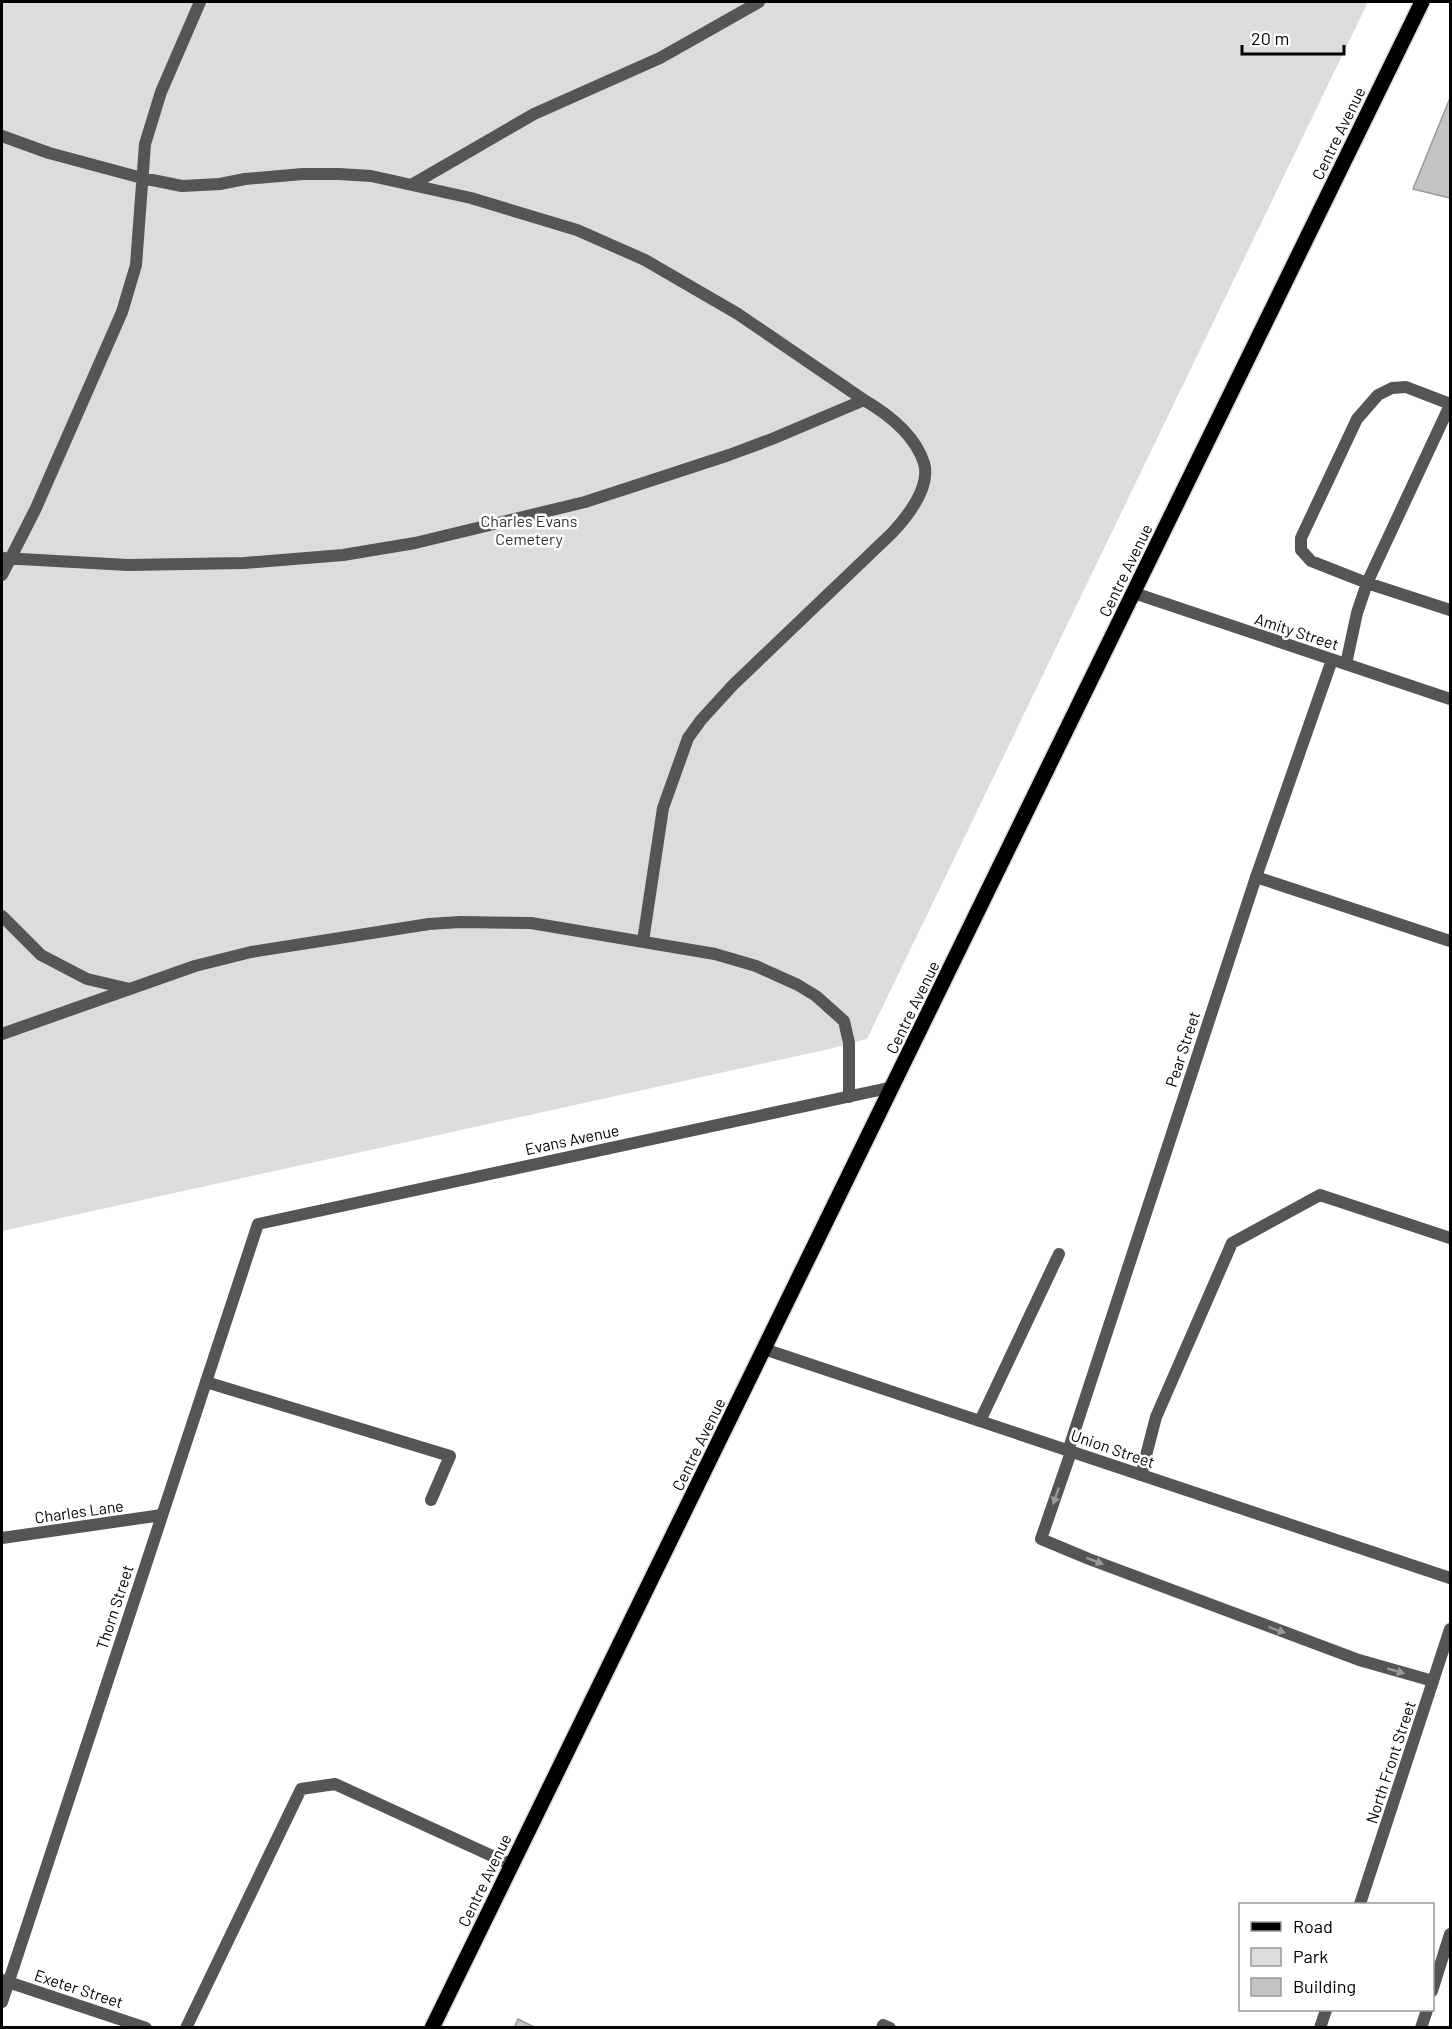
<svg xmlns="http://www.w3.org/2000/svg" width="1452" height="2029" viewBox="0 0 1452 2029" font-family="Barlow,sans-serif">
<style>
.green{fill:#dcdcdc}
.building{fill:#c4c4c4;stroke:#999;stroke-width:1.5}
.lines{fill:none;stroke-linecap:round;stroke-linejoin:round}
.primary-casing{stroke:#dbdbdb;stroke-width:18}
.service{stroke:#555;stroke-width:12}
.minor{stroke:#555;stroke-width:12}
.tertiary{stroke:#555;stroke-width:12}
.primary{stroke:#000;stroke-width:15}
.oneway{fill:#999}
.labels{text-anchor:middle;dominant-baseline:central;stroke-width:5;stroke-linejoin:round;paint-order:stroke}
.street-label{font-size:16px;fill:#000;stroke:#fff}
.park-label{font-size:16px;fill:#333;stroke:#fff}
</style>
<rect width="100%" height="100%" fill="#fff"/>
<path class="green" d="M2,2H1368L867,1039L829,1049L2,1231Z"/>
<path class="building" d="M1450,98V198L1413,189Z
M518,2019L536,2028H514Z"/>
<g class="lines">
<defs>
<path id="primary" d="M432,2028L1422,2"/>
</defs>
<use href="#primary" class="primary-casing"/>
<path class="service" d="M2,136L49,153L142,178L182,186L220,184L245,179L303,174H339L371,176L471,198L577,230L645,260L738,314L864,400
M413,184L534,114L660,58L759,2
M1450,404L1406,387L1392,388L1378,395L1357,419L1301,538V550L1311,561L1367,583L1450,610
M2,558L128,565L244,563L343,555L415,543L585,502L622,490L729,455L772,439L864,400C888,414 915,435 924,463C931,487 907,517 892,533L733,685L701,720L688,738L663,808L643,941
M2,575L36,508L122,312L136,265L145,144L161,92L200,2
M1346,664L1357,613L1367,583L1450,405
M1256,877L1450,941
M2,916L41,955L87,979L130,989
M2,1034L195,966L251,952L429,924L460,922L531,923L715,954L756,966L798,985L816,996L844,1021L849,1043V1097
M206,1382L450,1456L431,1500
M980,1421L1059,1254
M1071,1452L1041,1539L1089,1559L1359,1660L1433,1681
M1141,1475L1156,1417L1232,1243L1320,1195L1450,1238
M1432,1991L1450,1934
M186,2028L301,1789L335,1784L512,1865
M882,2028L883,2025L890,2028
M1421,2028L1427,2010"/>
<path class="minor" d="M1134,593L1450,699
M764,1349L1450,1578
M1068,1451L1256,877L1332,660
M2,1538L162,1515
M2,1980L146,2028
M2,2002L258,1224L893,1087"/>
<path class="tertiary" d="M1360,1904L1450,1629
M1320,2028L1326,2010"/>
<use href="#primary" class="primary"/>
</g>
<defs><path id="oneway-solid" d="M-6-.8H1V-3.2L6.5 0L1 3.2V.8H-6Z" transform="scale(1.5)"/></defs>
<g class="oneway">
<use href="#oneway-solid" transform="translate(1056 1496) rotate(109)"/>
<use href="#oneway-solid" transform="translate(1095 1561) rotate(21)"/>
<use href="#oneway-solid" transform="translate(1277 1630) rotate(20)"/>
<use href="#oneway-solid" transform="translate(1396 1671) rotate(16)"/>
</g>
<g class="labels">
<g class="street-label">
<text transform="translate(1338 133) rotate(-64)">Centre Avenue</text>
<text transform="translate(1125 570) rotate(-64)">Centre Avenue</text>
<text transform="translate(1297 631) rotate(18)">Amity Street</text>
<text transform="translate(912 1007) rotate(-64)">Centre Avenue</text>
<text transform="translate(1182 1049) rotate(-72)">Pear Street</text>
<text transform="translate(572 1139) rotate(-12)">Evans Avenue</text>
<text transform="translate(698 1444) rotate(-64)">Centre Avenue</text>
<text transform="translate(1113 1448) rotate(19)">Union Street</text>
<text transform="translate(79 1511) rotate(-8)">Charles Lane</text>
<text transform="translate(114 1607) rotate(-72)">Thorn Street</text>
<text transform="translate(1390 1762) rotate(-72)">North Front Street</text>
<text transform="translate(484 1880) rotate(-64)">Centre Avenue</text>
<text transform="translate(79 1988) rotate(18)">Exeter Street</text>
</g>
<g class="park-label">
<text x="529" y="520">Charles Evans<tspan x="529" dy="18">Cemetery</tspan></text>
</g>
</g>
<rect width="1452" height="2029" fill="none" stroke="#000000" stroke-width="6"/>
<rect x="1239" y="1903" width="195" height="108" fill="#ffffff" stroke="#999999" stroke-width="1.5"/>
<rect x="1251" y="1922" width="30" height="9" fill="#000000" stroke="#999999" stroke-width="1.5"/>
<text x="1293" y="1933" font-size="18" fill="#000000">Road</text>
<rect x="1251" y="1948" width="30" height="18" fill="#dcdcdc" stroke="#999999" stroke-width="1.5"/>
<text x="1293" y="1963" font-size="18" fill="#000000">Park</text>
<rect x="1251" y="1978" width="30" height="18" fill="#c4c4c4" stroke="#999999" stroke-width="1.5"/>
<text x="1293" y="1993" font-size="18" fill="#000000">Building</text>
<path d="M1242 45v9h102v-9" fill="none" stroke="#000000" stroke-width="3"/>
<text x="1251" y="45" font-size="18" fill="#000000" stroke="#ffffff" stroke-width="4.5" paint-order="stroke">20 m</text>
</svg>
